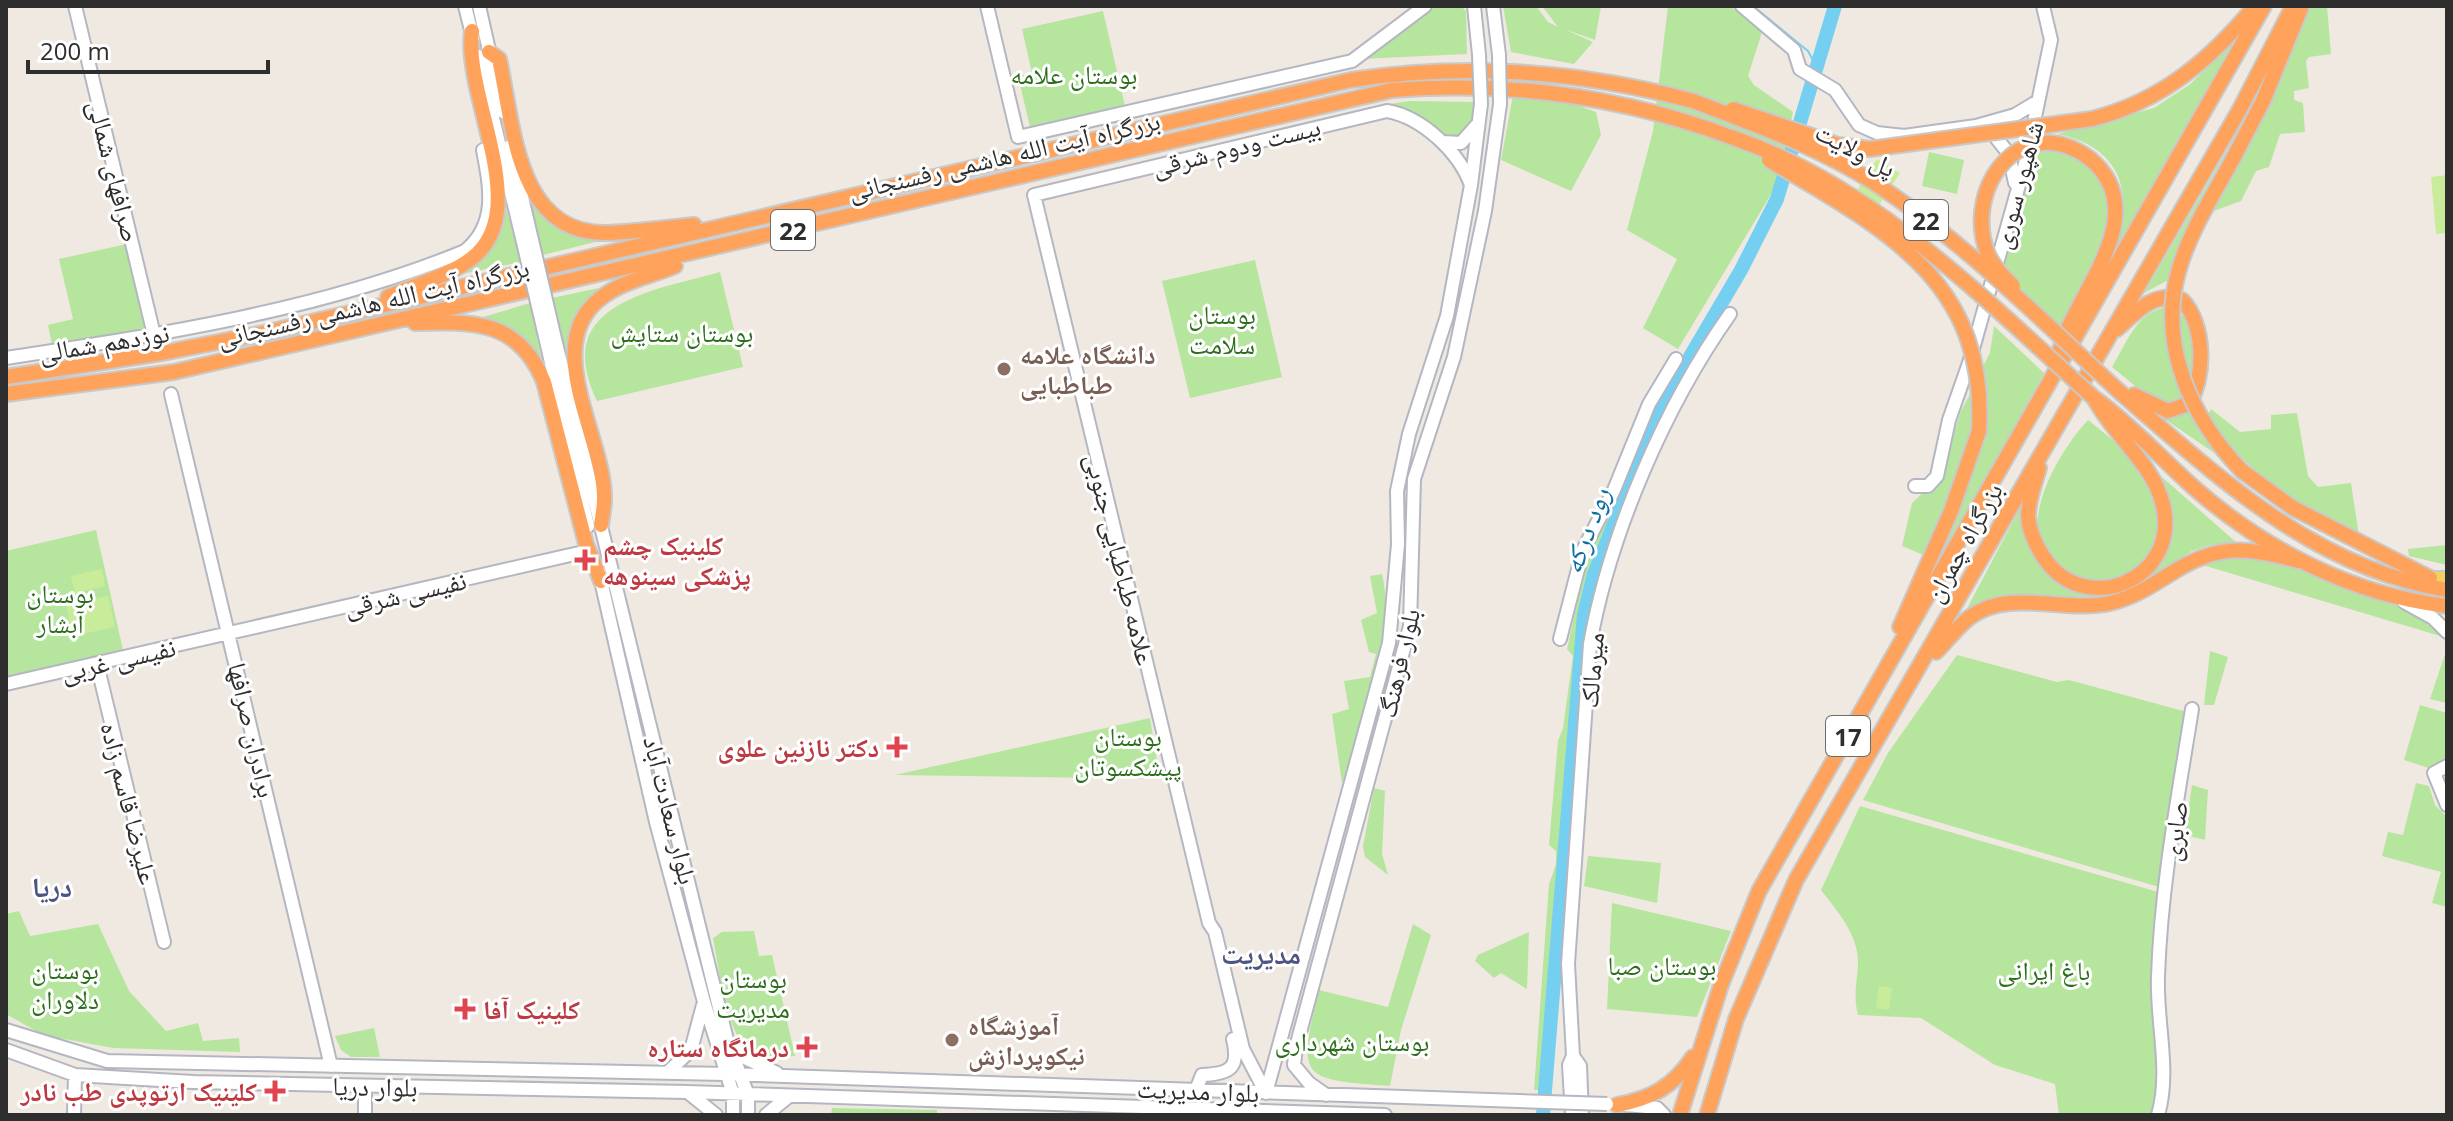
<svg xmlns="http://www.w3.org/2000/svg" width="2453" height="1121" viewBox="0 0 2453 1121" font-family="'Open Sans','Noto Naskh Arabic',sans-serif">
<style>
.green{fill:#b6e59e}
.pitch{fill:#c9ec9a}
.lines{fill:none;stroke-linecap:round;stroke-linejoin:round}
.stream{stroke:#75cff0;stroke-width:2}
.river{stroke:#75cff0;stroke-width:14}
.secondary-casing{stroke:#b4b7c1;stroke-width:16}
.primary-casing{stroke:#c9c9c9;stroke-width:16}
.highway-casing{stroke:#c9c9c9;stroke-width:18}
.secondary{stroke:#fff;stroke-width:12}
.primary{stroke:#f2d163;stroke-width:12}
.highway{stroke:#ffa35c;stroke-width:14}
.secondary-bridge-casing{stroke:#b4b7c1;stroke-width:16;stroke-linecap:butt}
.highway-bridge-casing{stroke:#c9c9c9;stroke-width:18;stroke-linecap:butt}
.secondary-bridge{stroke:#fff;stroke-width:12}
.highway-bridge{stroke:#ffa35c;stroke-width:14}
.education-dot{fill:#8d6e63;stroke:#fff;stroke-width:3}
.health-dot{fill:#e0444e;stroke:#fff;stroke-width:3}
.labels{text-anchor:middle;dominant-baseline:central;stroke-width:6;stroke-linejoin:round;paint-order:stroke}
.shield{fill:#fff;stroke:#6d6d6d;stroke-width:2}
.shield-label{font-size:24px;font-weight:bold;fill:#2e2e2e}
.park-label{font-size:26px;fill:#2c6e1b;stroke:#fff}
.street-label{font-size:26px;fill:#2e2e2e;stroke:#fff}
.education-label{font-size:26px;font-weight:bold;fill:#785e54;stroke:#fff;text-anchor:start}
.health-label{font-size:26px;font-weight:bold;fill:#be3a42;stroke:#fff;text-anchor:end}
.water-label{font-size:28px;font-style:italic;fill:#0d6fa3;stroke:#fff}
.neighbourhood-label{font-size:28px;font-weight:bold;fill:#4d5680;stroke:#fff}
</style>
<rect width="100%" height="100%" fill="#efe9e1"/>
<path class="green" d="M1428,6H1461L1466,11L1467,54L1361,59Z
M1503,6H1536L1548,22L1558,27L1542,6H1601L1595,40L1564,29L1593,42L1574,64L1511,52Z
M1668,6H1730L1763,29L1748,76L1754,85L1793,112L1776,186L1678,349L1643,328L1677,259L1627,230L1653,131Z
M2308,6H2327L2331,54L2309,57L2306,61L2309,88L2294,91V100L2303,103L2305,132L2280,134L2269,167L2256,171L2241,201L2208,213L2293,44Z
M1103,11L1125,106L1030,127L1018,76L1032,73L1022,29Z
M2243,34L2123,243L2108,265C2136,206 2130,149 2058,134L2154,108L2189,85Z
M2269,78L2170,279L2144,293L2149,285Z
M1513,95L1560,99L1596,112L1601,135L1571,191L1501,160Z
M1409,101L1474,102L1471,129L1451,141L1398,107L1383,105Z
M2053,151C2091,157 2123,197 2110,238C2099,270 2078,302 2063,333L2001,278L2035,152Z
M1929,152L1964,160L1957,194L1922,186Z
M529,199C550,221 573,235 603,240L543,255Z
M506,208L521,262L457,275L503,209Z
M127,244L147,326L141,332L53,349L48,325L73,319L59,259Z
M1255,260L1282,377L1190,398L1162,281Z
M720,272L743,367L597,401C550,303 653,291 720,272Z
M599,288L574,319L565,349L552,298Z
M530,303L543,367L488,321L480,318Z
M2171,307L2190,322L2194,339V385L2178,405L2156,403L2112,367C2128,341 2137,309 2171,307Z
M1994,326L2044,373L1931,578L1928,572L1978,457L1987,393L1983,366L1990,353Z
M1975,385L1974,434L1926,556L1902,546L1912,503L1939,478L1961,411Z
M2188,408L2232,465L2166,420Z
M2211,409L2240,432L2271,429V415L2297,413L2308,476L2318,487L2351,483L2359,536C2291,499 2254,480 2207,417Z
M2088,420C2121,446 2162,478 2162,524C2161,537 2151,553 2146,565C2135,570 2124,578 2112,581C2082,590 2041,563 2038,532C2034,495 2064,446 2088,420Z
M2155,471L2237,543L2211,545L2192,551L2119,596L2024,598L1963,616L2019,510L2026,536L2046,570L2063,587L2089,594L2111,593L2165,546Z
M1612,507L1615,509L1584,595L1542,1090H1534L1549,884L1556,864V851L1549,845L1558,741L1563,728L1573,656L1567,649L1587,559Z
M96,530L123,650L6,677V551Z
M2447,545V565L2409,556L2408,549Z
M2223,554L2289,563L2347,589L2420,613L2447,638L2196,563Z
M1382,574C1397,636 1363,723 1342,783L1332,714L1349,709L1344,681L1370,677L1376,654L1369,652L1361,620L1377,613L1370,576Z
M2447,648V703L2430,699Z
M2210,651L2228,657L2214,705H2204Z
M1957,655L2057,682L2069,680L2187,712L2159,887L1863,800L1888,753Z
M2420,705L2447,713V764L2435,770L2404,760Z
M1150,718L1160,779L895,775Z
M2416,783L2429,786L2435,805L2447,817V907L2432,903L2441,872L2382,856L2388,832L2403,835Z
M2192,785L2208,790L2205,840L2185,835Z
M1374,788L1385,791L1382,854L1388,875L1365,857L1363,846Z
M1860,806L2158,892L2151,1000L2159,1072L2151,1115H2059L2055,1084L1995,1065L1921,1018L1858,1015C1853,996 1857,983 1858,964C1859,935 1837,911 1821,890Z
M1588,856L1661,863L1657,903L1584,886Z
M1612,903L1731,931L1697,1017L1607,1009Z
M19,911L30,936L98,924L129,991L166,1031L198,1023L203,1041L239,1038L240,1052L113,1048L43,1035L6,1014V914Z
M1413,924L1431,935L1401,1030L1390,1086C1300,1079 1297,1080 1319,990L1388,1007Z
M754,931L759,956L772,955L795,1056C784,1056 766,1060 756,1056C727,1044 719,967 713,938L722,932Z
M1529,932L1527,989L1501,973L1494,978L1475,961L1478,955Z
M374,1028L380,1057H351L341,1050L335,1036Z
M832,1108L937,1110V1115H831Z"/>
<path class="pitch" d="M1877,159L1900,173L1878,207L1855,193Z
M2447,175V233L2436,234L2431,177Z
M102,569L105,586L75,593L71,576Z
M108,596L115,627L73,636L66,605Z
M1879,986L1892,988L1889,1010L1876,1008Z"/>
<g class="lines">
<path class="stream" d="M1753,6L1808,51L1816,66"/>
<path class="river" d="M1543,1115L1584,615L1594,574L1661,406L1741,270L1777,199L1835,6"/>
<defs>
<path id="secondary" d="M75,6L154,335
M465,6L473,38
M479,6L503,112
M987,6L1018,137L1352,61L1425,6
M1474,6L1479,55
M1493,6L1499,55
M1742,6L1794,50L1800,69L1835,90L1859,125L1877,133L1904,136L1976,126L2015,115L2038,101
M478,56L523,242
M1990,130L2009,154L2015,183
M1443,142L1461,143L1476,126
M510,146L532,240
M556,343L727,1040L748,1095V1115
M547,345L588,526
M6,358C158,335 322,310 465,251C498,224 490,187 483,150
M171,394L331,1066
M1915,486H1928L1937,476L1949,420L1969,363L2026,160L2051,40L2043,6
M599,572L656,822L704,1002L733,1094V1115
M2404,602L2433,618L2447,632
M1560,639L1583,550L1614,490L1649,404L1676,359
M97,664L164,942
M6,684L579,553
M2447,766L2434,773L2447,805
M6,1030L107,1061L725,1074L1374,1096
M733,1045L745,1058L777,1073
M6,1050L75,1075L193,1082L687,1092L1385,1115
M1573,1056L1580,1066L1582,1115
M667,1073L691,1050L703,1005
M1196,1090L1202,1075C1230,1074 1240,1068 1233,1039
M1266,1093L1243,1049L1215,932L1209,923L1034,195L1387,111C1422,117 1459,152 1471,185
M1266,1093L1389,643L1398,544L1397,491L1409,434L1447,316L1471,185L1481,104
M690,1094L716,1115
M1326,1095L1309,1083L1294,1065L1296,1047L1410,626L1414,479L1454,357L1485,211L1500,104
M1626,1105L1657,1108L1664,1115
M74,1115L75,1075
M365,1115V1086
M766,1115L789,1096
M1572,1115L1569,1065L1573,1056L1568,964L1590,644C1610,533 1665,406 1730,314
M2158,1115C2171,1071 2156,1021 2158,976C2161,886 2178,797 2192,709"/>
<path id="primary" d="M2430,578H2447"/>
<path id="highway" d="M489,52L499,59C514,127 516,235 608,233C636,232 666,228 694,225
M2092,119C2162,101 2210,60 2255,6
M2236,153L2263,101L2301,8
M388,297C415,285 448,276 471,259C535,211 463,97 472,31
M415,323C473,321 519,320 544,382L586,544L601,581
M2117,329C2137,311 2154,291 2182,300C2205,323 2206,379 2188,404L2168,411L2134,395
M2060,350C2076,292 2156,213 2089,158
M6,377L162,353L264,333L1351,80C1465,63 1582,71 1693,101
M6,394L174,372L1392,90C1509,81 1621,96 1731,137
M2122,394C2220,479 2315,568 2447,590
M2097,400C2132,426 2160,457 2192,486C2263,549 2352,595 2447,606
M2039,468C2035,483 2028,500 2028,516C2029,531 2035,544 2043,556C2083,620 2181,580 2163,505C2153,463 2113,435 2094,398
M2242,471L2293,508L2430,578
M601,525C602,517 604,508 604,500C606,440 538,344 602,297C623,281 651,276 675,266
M1900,627L1951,511L1979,431
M1936,652C1947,641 1957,627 1970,617C2010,588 2065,613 2110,603C2132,598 2151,586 2170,574C2218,543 2246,547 2299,561
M1617,1105C1651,1099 1674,1086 1693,1057
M1680,1115L1721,985L1759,891L2264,6
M1707,1115L1736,1019L1796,880L2240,109L2293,6"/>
</defs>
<use href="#secondary" class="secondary-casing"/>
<use href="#primary" class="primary-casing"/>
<use href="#highway" class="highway-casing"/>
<use href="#secondary" class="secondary"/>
<use href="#primary" class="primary"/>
<use href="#highway" class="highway"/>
<defs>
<path id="secondary-bridge" d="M1479,55L1481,104
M1499,55L1500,104
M532,240L556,343
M523,242L547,345
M1374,1096L1607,1104"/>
<path id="highway-bridge" d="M1693,101C1756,125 1826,150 1882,188C1969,246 2045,324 2122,394
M1733,109L1838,145L1870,149L2092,119
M1731,137C1875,186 1983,298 2094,398
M2236,153C2216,191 2191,228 2179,269C2157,344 2191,418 2242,471
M1769,160C1883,228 1988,280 1979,431
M2013,286C2003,276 1992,265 1987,252C1963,185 2023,110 2089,158"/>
</defs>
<use href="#secondary-bridge" class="secondary-bridge-casing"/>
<use href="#highway-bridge" class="highway-bridge-casing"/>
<use href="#secondary-bridge" class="secondary-bridge"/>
<use href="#highway-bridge" class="highway-bridge"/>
</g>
<g class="education-dot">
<circle cx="1004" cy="369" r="8"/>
<circle cx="952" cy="1040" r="8"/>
</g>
<g class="health-dot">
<path d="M581 548h8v8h8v8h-8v8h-8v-8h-8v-8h8z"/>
<path d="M893 735h8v8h8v8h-8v8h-8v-8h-8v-8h8z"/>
<path d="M461 997h8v8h8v8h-8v8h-8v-8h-8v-8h8z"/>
<path d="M803 1035h8v8h8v8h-8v8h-8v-8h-8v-8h8z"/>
<path d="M271 1079h8v8h8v8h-8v8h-8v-8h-8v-8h8z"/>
</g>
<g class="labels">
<g class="shield">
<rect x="1904" y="200" width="44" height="40" rx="6"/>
<rect x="771" y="210" width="44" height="40" rx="6"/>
<rect x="1826" y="716" width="44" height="40" rx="6"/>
</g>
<g class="shield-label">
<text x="1926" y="220">22</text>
<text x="793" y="230">22</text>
<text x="1848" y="736">17</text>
</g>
<g class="park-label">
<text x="1074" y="74">بوستان علامه</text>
<text x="1222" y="314">بوستان<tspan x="1222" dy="30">سلامت</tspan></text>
<text x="682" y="332">بوستان ستایش</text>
<text x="60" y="593">بوستان<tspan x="60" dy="30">آبشار</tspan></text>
<text x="1128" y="736">بوستان<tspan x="1128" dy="30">پیشکسوتان</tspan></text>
<text x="1662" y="965">بوستان صبا</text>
<text x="65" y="969">بوستان<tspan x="65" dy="30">دلاوران</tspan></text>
<text x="2044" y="970">باغ ایرانی</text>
<text x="753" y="978">بوستان<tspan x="753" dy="30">مدیریت</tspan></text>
<text x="1352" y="1041">بوستان شهرداری</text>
</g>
<g class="street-label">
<text transform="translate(1236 146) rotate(-14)">بیست ودوم شرقی</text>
<text transform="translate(1856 149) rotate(28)">پل ولایت</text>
<text transform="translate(1004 155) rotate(-13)">بزرگراه آیت الله هاشمی رفسنجانی</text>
<text transform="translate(115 171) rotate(76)">صرافهای شمالی</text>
<text transform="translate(2017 185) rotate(-75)">شاهپور سوری</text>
<text transform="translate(373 302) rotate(-13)">بزرگراه آیت الله هاشمی رفسنجانی</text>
<text transform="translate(104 342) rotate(-9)">نوزدهم شمالی</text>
<text transform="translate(1963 542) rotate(-61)">بزرگراه چمران</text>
<text transform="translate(1121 559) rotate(76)">علامه طباطبایی جنوبی</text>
<text transform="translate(405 593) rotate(-13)">نفیسی شرقی</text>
<text transform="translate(118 659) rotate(-13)">نفیسی غربی</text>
<text transform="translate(1398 663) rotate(-77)">بلوار فرهنگ</text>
<text transform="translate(1591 670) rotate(-85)">میرمالک</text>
<text transform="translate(253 730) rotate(77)">برادران صرافها</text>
<text transform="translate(130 803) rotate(76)">علیرضا قاسم زاده</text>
<text transform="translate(671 810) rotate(76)">بلوار سعادت آباد</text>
<text transform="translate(2174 831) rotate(-82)">صابری</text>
<text transform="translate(375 1086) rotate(1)">بلوار دریا</text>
<text transform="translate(1198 1090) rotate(2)">بلوار مدیریت</text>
</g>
<g class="education-label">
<text x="1020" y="354">دانشگاه علامه<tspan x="1020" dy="30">طباطبایی</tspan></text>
<text x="968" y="1025">آموزشگاه<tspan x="968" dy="30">نیکوپردازش</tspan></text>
</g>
<g class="health-label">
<text x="603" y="545" text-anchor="start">کلینیک چشم<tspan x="603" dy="30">پزشکی سینوهه</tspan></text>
<text x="879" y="747">دکتر نازنین علوی</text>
<text x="483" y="1009" text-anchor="start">کلینیک آفا</text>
<text x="789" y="1047">درمانگاه ستاره</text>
<text x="257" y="1091">کلینیک ارتوپدی طب نادر</text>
</g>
<g class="water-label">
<text transform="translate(1585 530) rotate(-70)">رود درکه</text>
</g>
<g class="neighbourhood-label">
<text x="52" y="886">دریا</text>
<text x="1261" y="953">مدیریت</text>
</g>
</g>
<rect width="2453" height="1121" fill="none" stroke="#2e2e2e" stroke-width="16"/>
<path d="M28 60v12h240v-12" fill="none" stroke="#2e2e2e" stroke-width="4"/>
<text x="40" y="60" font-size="24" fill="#2e2e2e" stroke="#ffffff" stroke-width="6" paint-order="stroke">200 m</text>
</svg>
